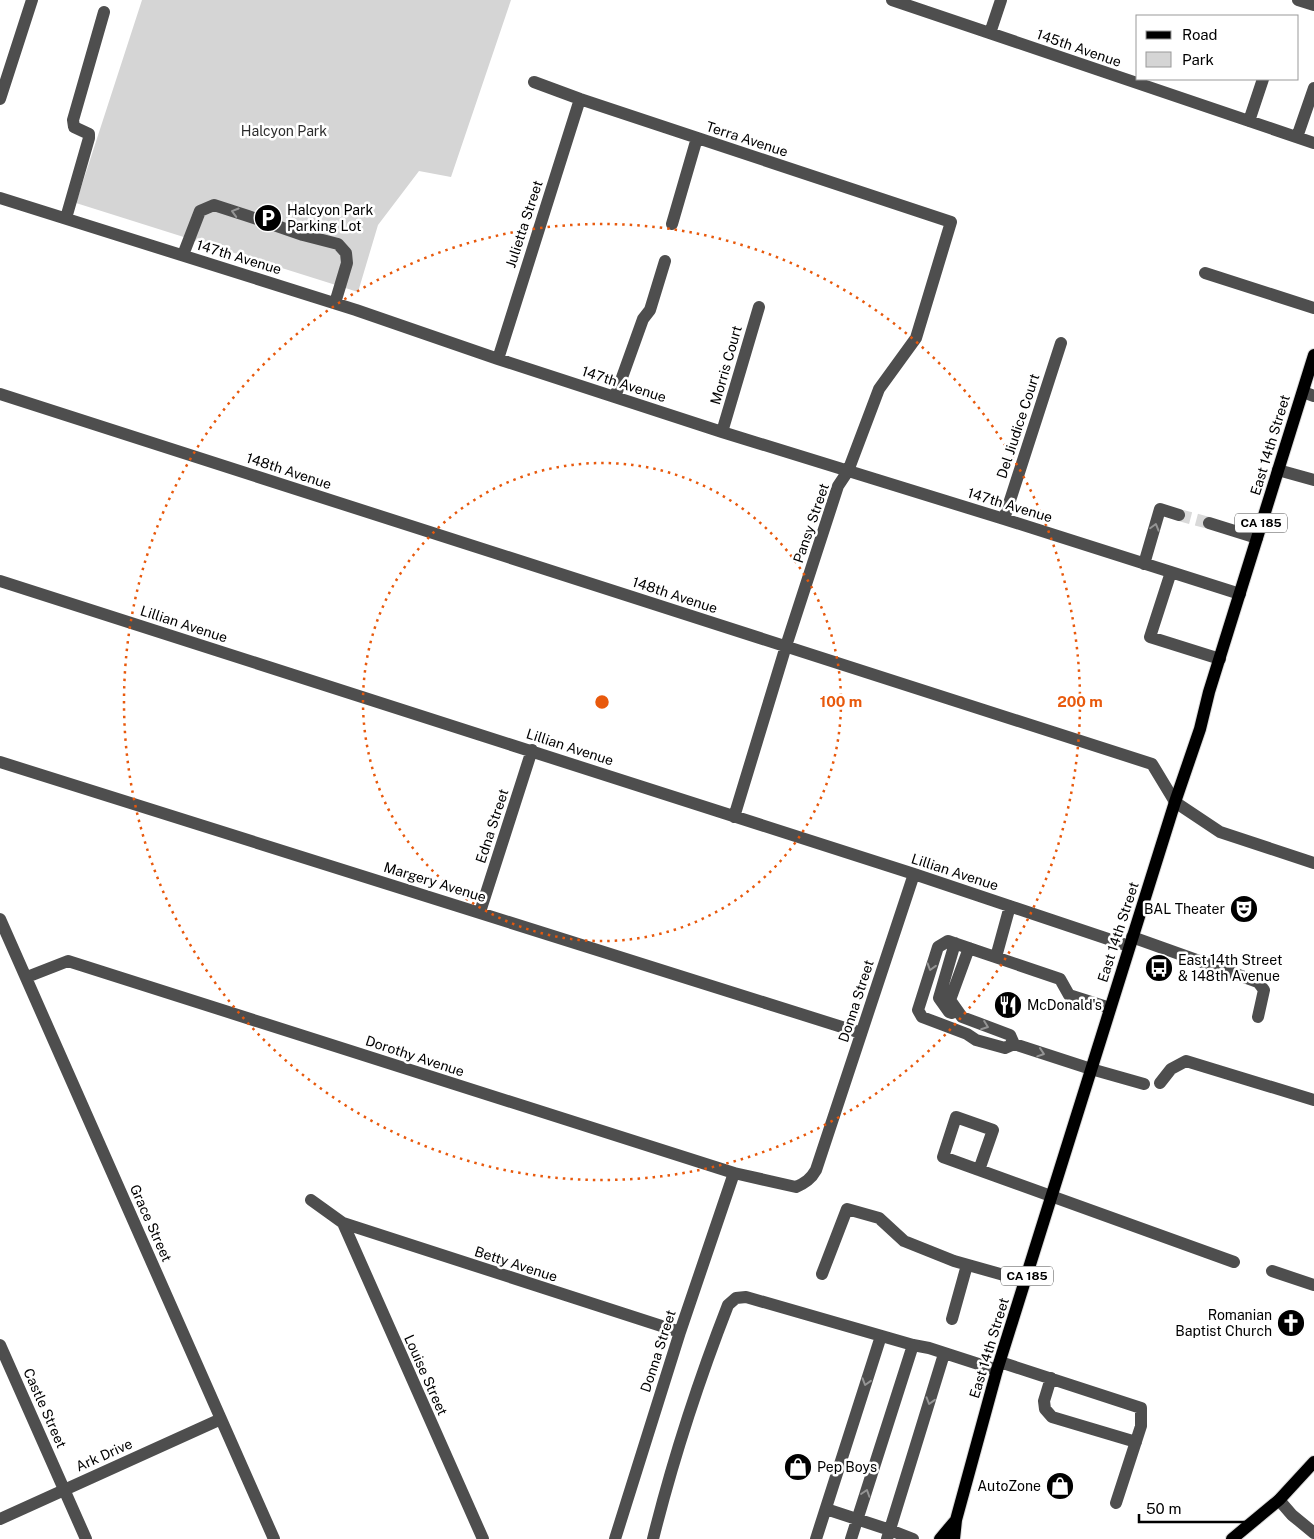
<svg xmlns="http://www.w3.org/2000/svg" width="1314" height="1539" viewBox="0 0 1314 1539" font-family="'Public Sans',sans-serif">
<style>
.green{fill:#d5d5d5}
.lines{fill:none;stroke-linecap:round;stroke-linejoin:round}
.minor-tunnel{stroke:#d9d9d9;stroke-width:12;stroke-dasharray:12 6;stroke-linecap:butt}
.major-casing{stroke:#dbdbdb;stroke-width:14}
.minor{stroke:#4e4e4e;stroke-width:12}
.major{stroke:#000;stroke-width:12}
.oneway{stroke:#959595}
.ring{fill:none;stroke:#e8590c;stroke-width:2.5;stroke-dasharray:2.5 5}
.labels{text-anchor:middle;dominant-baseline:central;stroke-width:5;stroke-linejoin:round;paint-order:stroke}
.shield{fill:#fff;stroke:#4c4c4c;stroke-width:1}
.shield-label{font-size:12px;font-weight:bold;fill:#000}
.street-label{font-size:14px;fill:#000;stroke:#fff}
.park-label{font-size:14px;fill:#2c2c2c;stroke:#fff}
.poi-label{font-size:14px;fill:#000;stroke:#fff;text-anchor:start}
.centre{fill:#e8590c;stroke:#fff;stroke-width:2.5}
.ring-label{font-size:15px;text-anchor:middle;font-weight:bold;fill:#e8590c;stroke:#fff;stroke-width:5;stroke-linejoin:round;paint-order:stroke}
</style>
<rect width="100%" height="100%" fill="#fff"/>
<path class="green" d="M142,0H511L451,177L419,171L378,225L358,292L76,203Z"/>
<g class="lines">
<path class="minor-tunnel" d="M1179,515L1209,523"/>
<defs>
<path id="major" d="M940,1539L956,1520
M954,1539L956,1520L997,1370L1175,802L1200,729L1209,692L1314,355
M1232,1539L1279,1500L1314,1462"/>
</defs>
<use href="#major" class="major-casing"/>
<path class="minor" d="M892,0L1314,143
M1298,0L1314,5
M990,33L1001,0
M534,82L580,99L951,222L916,338L879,389L848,471L838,486L786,646L734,817
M0,99L32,0
M1249,121L1263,79
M1297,137L1314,88
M0,198L356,310L498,359L722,432L1004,519L1240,594
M66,218L89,138V134L74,127L73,120L104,12
M672,224L697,138
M183,255L200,211L214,205L248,216L303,235L338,244L346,253L347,263L335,303
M1205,273L1314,308
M498,359L580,99
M1303,392L1314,396
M0,394L1152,764L1175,802L1220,832L1314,863
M615,397L643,319L650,310L665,261
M722,432L759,307
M1278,470L1314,480
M1004,519L1061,343
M1209,523L1257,538
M1144,564L1160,509L1179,515
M1171,572L1150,637L1220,659
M0,581L914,874L1129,946
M0,762L861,1033
M480,912L532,750
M0,919L274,1539
M1132,937L1258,982L1264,990L1258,1017
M969,948L950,1000L962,1017L1010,1035L1014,1044
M996,957L1010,906
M27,977L68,961L734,1173L796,1187C805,1183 811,1179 816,1170L914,874
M1110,1008L1069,995L1060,979L948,941L938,947L918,1010L922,1017L967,1034L976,1040L1005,1048L1014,1044L1091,1069L1144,1084
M952,1013L949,1012L939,998L955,943
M1160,1083L1171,1069L1186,1061L1314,1100
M979,1170L993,1130L956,1117L943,1157L1234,1262
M311,1200L343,1223L680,1332
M343,1223L483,1539
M1272,1271L1314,1285
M822,1274L847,1209L879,1218L904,1241L954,1261L1025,1281
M952,1319L967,1265
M0,1345L86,1539
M1000,1362L1141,1408V1426L1116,1503
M1051,1378L1044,1401L1045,1409L1052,1417L1136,1442
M1279,1500L1292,1515L1314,1533
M826,1509L890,1530L913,1539
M0,1519L221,1419
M615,1539L680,1332L734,1173
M653,1539C673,1459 698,1382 728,1305L736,1298L746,1297L913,1345L929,1348L997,1370
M816,1539L881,1336
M851,1539L913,1345
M887,1539L944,1354"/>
<use href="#major" class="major"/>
</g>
<defs><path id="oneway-chevron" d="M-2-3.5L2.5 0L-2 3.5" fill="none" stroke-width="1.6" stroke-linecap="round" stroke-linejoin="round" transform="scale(1.25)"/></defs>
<g class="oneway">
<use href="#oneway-chevron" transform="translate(235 212) rotate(-164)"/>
<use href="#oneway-chevron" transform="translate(1155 527) rotate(-74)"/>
<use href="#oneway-chevron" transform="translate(931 967) rotate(107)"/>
<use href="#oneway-chevron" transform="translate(985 1026) rotate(20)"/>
<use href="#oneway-chevron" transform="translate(1041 1053) rotate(18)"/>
<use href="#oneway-chevron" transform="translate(866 1382) rotate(107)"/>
<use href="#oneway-chevron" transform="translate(930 1401) rotate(107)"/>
<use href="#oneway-chevron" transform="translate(866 1493) rotate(-72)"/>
</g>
<g class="ring">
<circle cx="602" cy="702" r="239"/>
<circle cx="602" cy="702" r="478"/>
</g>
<defs>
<symbol id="parking-disc" viewBox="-11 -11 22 22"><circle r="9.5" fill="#000" stroke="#fff"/><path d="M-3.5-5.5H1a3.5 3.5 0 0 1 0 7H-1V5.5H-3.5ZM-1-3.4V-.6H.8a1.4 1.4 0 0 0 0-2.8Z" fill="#fff"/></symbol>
<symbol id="theatre-disc" viewBox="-11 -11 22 22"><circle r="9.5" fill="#000" stroke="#fff"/><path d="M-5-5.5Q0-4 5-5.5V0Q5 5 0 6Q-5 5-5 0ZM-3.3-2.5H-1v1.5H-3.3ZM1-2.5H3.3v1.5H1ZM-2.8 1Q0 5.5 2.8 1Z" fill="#fff"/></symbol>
<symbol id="bus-disc" viewBox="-11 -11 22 22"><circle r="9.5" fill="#000" stroke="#fff"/><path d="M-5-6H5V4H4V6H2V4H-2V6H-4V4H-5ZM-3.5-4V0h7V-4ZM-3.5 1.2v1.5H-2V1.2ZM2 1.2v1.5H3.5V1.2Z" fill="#fff"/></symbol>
<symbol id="restaurant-disc" viewBox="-11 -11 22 22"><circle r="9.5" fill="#000" stroke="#fff"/><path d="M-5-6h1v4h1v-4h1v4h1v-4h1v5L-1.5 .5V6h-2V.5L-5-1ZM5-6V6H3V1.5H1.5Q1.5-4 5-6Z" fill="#fff"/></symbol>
<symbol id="church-disc" viewBox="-11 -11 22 22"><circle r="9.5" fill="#000" stroke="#fff"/><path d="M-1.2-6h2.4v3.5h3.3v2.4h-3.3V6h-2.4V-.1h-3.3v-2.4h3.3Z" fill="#fff"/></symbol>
<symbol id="shop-disc" viewBox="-11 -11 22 22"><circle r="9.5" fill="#000" stroke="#fff"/><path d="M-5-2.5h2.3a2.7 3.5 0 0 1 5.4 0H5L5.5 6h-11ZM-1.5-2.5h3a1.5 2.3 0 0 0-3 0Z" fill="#fff"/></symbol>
</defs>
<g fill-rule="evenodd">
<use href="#parking-disc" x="252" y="202" width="32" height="32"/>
<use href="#theatre-disc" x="1228" y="893" width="32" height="32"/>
<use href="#bus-disc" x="1143" y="952" width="32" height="32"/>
<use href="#restaurant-disc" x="992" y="989" width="32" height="32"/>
<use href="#church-disc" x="1275" y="1307" width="32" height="32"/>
<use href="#shop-disc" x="782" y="1451" width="32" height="32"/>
<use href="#shop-disc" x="1044" y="1470" width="32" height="32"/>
</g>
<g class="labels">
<g class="shield">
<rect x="1235" y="513.5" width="52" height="19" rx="4"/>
<rect x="1001" y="1266.5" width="52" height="19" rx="4"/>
</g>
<g class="shield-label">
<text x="1261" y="523">CA 185</text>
<text x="1027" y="1276">CA 185</text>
</g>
<g class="street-label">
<text transform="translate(1079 48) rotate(19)">145th Avenue</text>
<text transform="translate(747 139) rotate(18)">Terra Avenue</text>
<text transform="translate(524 224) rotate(-72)">Julietta Street</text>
<text transform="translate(239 257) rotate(17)">147th Avenue</text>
<text transform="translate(726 365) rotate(-74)">Morris Court</text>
<text transform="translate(624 384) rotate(18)">147th Avenue</text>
<text transform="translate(1018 426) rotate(-72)">Del Jiudice Court</text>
<text transform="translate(1270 445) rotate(-73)">East 14th Street</text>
<text transform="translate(289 471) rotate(18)">148th Avenue</text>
<text transform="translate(1010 505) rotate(17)">147th Avenue</text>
<text transform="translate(811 523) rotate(-71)">Pansy Street</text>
<text transform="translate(675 595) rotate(18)">148th Avenue</text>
<text transform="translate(184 624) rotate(18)">Lillian Avenue</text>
<text transform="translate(570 747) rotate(18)">Lillian Avenue</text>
<text transform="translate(492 826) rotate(-72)">Edna Street</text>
<text transform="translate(955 872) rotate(18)">Lillian Avenue</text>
<text transform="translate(435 882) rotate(17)">Margery Avenue</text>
<text transform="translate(1118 932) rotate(-72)">East 14th Street</text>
<text transform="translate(856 1001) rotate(-72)">Donna Street</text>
<text transform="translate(415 1056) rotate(18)">Dorothy Avenue</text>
<text transform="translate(151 1223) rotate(66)">Grace Street</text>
<text transform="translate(516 1264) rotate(18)">Betty Avenue</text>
<text transform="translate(989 1348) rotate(-73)">East 14th Street</text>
<text transform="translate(658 1351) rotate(-72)">Donna Street</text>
<text transform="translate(426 1375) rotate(66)">Louise Street</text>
<text transform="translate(45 1408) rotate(66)">Castle Street</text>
<text transform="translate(104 1455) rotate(-24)">Ark Drive</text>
</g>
<g class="park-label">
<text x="284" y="131">Halcyon Park</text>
</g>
<g class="poi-label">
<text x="287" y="210">Halcyon Park<tspan x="287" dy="16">Parking Lot</tspan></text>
<text x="1225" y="909" text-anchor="end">BAL Theater</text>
<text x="1178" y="960">East 14th Street<tspan x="1178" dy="16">&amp; 148th Avenue</tspan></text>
<text x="1027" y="1005">McDonald's</text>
<text x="1272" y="1315" text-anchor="end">Romanian<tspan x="1272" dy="16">Baptist Church</tspan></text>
<text x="817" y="1467">Pep Boys</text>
<text x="1041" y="1486" text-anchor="end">AutoZone</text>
</g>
</g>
<circle cx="602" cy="702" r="8" class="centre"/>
<g class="ring-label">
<text x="841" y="707">100 m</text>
<text x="1080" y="707">200 m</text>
</g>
<rect x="1136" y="15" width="162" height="65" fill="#ffffff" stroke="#999999"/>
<rect x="1146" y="31" width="25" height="8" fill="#000000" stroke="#999999"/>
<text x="1182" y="40" font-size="15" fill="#000000">Road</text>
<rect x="1146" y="52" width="25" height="15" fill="#d5d5d5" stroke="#999999"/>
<text x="1182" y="65" font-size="15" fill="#000000">Park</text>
<path d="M1139 1514v8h120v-8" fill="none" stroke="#000000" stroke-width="2.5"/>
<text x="1146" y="1514" font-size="15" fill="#000000" stroke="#ffffff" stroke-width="4" paint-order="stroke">50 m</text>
</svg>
